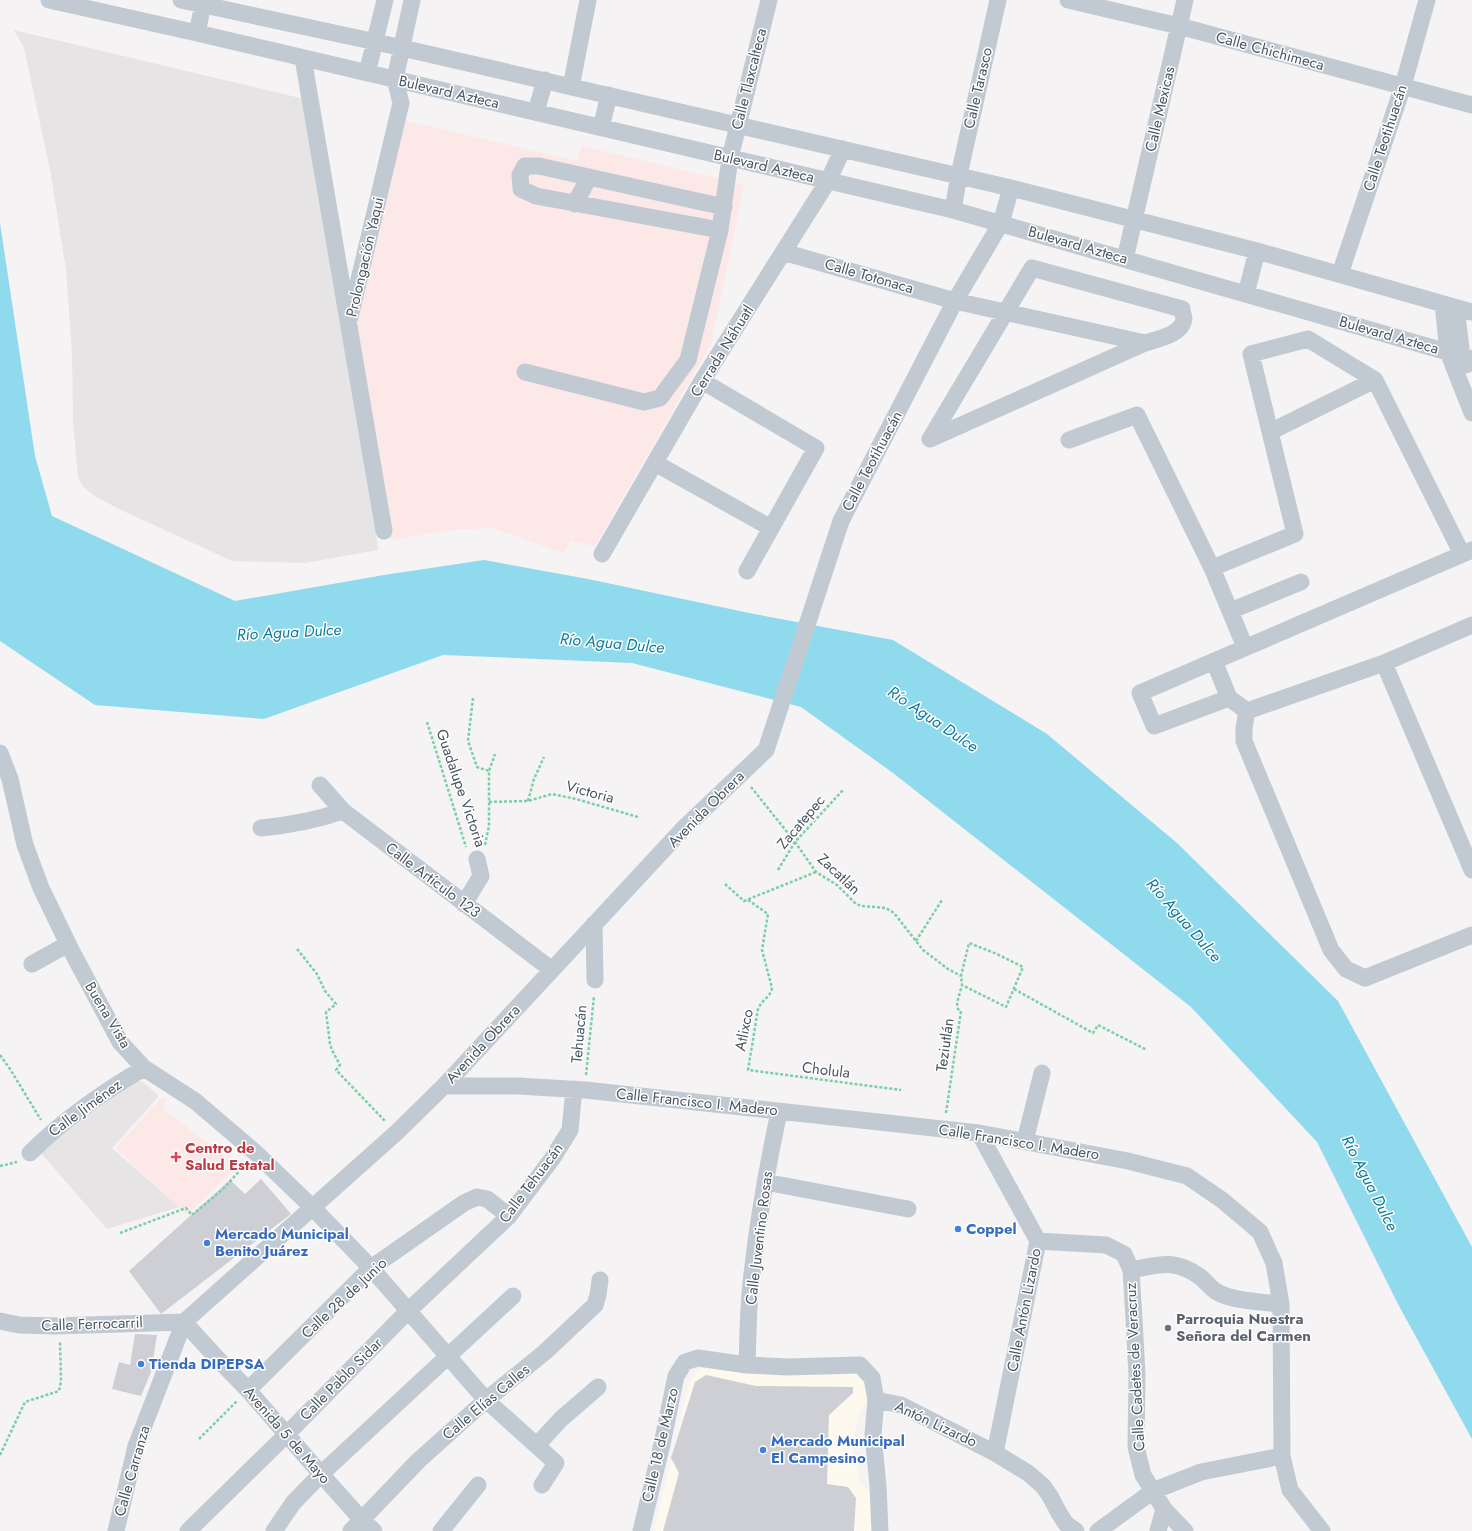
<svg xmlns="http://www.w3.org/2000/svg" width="1472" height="1531" viewBox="0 0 1472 1531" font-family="Jost,sans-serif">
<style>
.commercial{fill:#fdf9ef}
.education{fill:#e6e4e5}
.medical{fill:#fce8e6}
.water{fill:#90daee}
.building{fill:#cdcfd5}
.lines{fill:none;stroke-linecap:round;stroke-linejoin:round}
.path{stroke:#7ad0a6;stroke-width:2.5;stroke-dasharray:3 2;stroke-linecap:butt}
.minor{stroke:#c1cad2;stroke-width:17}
.health-dot{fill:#e0444e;stroke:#fff;stroke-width:1.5}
.shop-dot{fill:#3f7fe0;stroke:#fff;stroke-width:1.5}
.worship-dot{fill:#6b7280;stroke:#fff;stroke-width:1.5}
.labels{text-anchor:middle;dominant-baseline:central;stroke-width:3;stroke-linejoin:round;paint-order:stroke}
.street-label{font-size:15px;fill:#4a5661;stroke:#fff}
.health-label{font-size:15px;font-weight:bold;fill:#be3a42;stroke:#fff;text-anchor:start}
.shop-label{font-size:15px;font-weight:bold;fill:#366cbe;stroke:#fff;text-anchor:start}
.worship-label{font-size:15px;font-weight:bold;fill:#5b616d;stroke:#fff;text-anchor:start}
.water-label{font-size:16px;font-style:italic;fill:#0c7c9b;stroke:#fff}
</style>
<rect width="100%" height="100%" fill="#f5f3f3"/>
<path class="commercial" d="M854,1359L871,1392L859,1415L852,1442L860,1483L875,1496L872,1531H654L690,1380L706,1363Z"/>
<path class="education" d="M14,30L317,102L378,550L305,563L232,561L119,509L96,497L82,486L78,476L73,422L72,354L66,270L51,175L24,48Z
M132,1080L143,1082L159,1096L112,1148L179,1207L107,1229L40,1152Z"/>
<path class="medical" d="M398,119L577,161L582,146L744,185L711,344L595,546L571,541L564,553L492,528L451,530L391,540L350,314Z
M161,1098L166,1100L163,1109L238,1166L187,1215L116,1148Z"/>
<path class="water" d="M0,223L35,456L52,516L235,601L384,575L484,560L588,579L754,614L893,640L1047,734L1177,843L1338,1001L1472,1247V1439L1399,1306L1317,1142L1191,1007L893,773L801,707L632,663L443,655L264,719L95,705L0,641Z"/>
<path class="building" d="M261,1179L291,1214L161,1314L129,1271L230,1180L245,1194Z
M135,1334L157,1335L151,1372L141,1396L112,1389L119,1362L130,1365Z
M706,1375L756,1386L853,1387V1393L829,1415L827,1484L848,1487L856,1498L854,1531H663L679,1473L671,1458L695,1382Z"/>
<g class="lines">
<path class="path" d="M473,698L468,741L477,767L489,771
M427,722L466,847
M751,787L795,842L816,872L837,885L856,904L862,906L886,908L894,913L923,950L948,969L961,976
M528,801L534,779L544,757
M489,802L528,801L552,794L576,799L638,817
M485,845L489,826V771L495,754
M778,870L795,842L843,790
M725,884L744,901L816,872
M748,900L768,914L762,950L772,988C770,998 763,998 758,1009L748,1070L901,1090
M916,941L942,900
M297,949L317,974L325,991L336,1004L326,1012L330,1044L332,1050L340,1065L336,1070L385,1121
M1014,989L1093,1033L1098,1025L1147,1050
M0,1055L10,1069L41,1120
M586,1075L594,996
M946,1113L961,1011L958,1009L957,1003L962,985L961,976L969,943L997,954L1023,967L1006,1007L962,985
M0,1166L17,1162
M120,1233L186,1208L192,1215L222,1190L245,1165
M199,1439L237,1401
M0,1455L25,1402L59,1391L61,1381L60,1342"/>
<path class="minor" d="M49,0L197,33L953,210L1472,359
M181,0L376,42L1011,188L1257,251L1472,312
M1068,0L1179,26L1472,105
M197,33L204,0
M303,58L384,531
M367,73L385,0
M571,87L588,0
M536,112L545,80
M601,128L609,95
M575,204L589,177
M953,210L959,175L998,0
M720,230L536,196L521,189L520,175L525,166H539L724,207
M783,252L955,301L1145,343
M1125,259L1185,0
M1032,268L1182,309C1182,312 1184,316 1184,319C1182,335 1157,339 1145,343L930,439Z
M1340,274L1403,86L1427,0
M1246,294L1257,251
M1443,304L1448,352L1472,413
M1456,308L1462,356L1466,365
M350,317L401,103L395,79L412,0
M525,372L644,402L660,398L688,360L720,230L730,158L769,0
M702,381L816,448L747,571
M1270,432L1375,380
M1069,440L1137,415L1212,568
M655,463L771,528
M1472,550L1140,693L1154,726L1229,698L1247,711L1384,663L1472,625
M602,554L702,381L828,181L843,149
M1230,611L1301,582
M1245,647L1212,568L1295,534L1251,354L1308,339L1375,380L1462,554
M1214,661L1229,698
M1384,663L1472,870
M1247,711L1244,728V741L1331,950L1346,969L1365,978L1472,935
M0,753L10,779L25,845L41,888L71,950L120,1042L144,1068L195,1101L256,1153L313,1208L371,1268L486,1400L556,1463L542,1485
M320,785L343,811L552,970
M261,828C291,825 314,821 343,811
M464,904L481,876L477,859
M594,924L595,980
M32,964L68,944
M444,1086H518L585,1090L979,1133L1128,1161L1187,1176L1222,1200L1260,1232L1274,1263L1281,1304L1282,1456L1290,1490L1322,1531
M979,1133L1038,1241L995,1453
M1025,1141L1042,1073
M30,1153C64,1119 103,1092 144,1068
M765,1182L908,1209
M1038,1241L1106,1245L1124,1254L1131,1270L1134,1319L1137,1375L1136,1447L1143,1475L1164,1509L1185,1531
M1131,1270C1158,1265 1173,1258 1199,1276C1205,1280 1210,1288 1217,1292C1232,1301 1263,1302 1281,1304
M0,1321L19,1325L55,1326L184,1322
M184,1322L216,1357L248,1390L321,1474L362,1520L374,1531
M747,1365C748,1338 748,1310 751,1283C757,1225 767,1168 779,1112
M248,1390L371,1268L464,1203L477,1197L487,1199L509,1216
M876,1400L901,1405L995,1453L1028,1473L1043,1486L1050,1496L1059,1513L1066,1524L1076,1531
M537,1445L561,1419L598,1387
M116,1531L136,1446L184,1322L396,1133L444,1086L683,829L766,750L841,521L955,301L1001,223L1011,188
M188,1531L286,1435L407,1312L509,1216L552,1159L570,1130L574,1089
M274,1531L293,1503L321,1474L513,1296
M351,1531L418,1461L486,1400L545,1352L595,1305L598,1295L600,1280
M441,1531L478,1485
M641,1531L662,1444L676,1376L685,1362L698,1358L747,1365L787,1367L860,1365L872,1378L876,1400L873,1434L878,1486L880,1531
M1098,1531L1153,1491L1201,1472L1282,1456
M1158,1531L1164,1509"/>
</g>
<path class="health-dot" d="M174 1151h4v4h4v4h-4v4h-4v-4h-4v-4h4z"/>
<g class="shop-dot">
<circle cx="958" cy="1229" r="4"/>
<circle cx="207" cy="1243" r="4"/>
<circle cx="141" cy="1364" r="4"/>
<circle cx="763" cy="1450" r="4"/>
</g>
<circle class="worship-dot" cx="1168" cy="1328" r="4"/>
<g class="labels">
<g class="street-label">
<text transform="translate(1270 51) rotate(15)">Calle Chichimeca</text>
<text transform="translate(749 79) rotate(-76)">Calle Tlaxcalteca</text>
<text transform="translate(978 88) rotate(-77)">Calle Tarasco</text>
<text transform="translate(449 92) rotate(13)">Bulevard Azteca</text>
<text transform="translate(1160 109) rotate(-77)">Calle Mexicas</text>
<text transform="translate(1385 138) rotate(-72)">Calle Teotihuacán</text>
<text transform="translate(764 166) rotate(13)">Bulevard Azteca</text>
<text transform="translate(1078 245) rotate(16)">Bulevard Azteca</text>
<text transform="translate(365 257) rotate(-77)">Prolongación Yaqui</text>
<text transform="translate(869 276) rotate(16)">Calle Totonaca</text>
<text transform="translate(1389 335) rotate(16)">Bulevard Azteca</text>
<text transform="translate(722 351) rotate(-58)">Cerrada Náhuatl</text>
<text transform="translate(872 461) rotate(-62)">Calle Teotihuacán</text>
<text transform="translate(461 788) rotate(71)">Guadalupe Victoria</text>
<text transform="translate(590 792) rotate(15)">Victoria</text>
<text transform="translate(706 809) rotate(-45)">Avenida Obrera</text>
<text transform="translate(801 822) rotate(-50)">Zacatepec</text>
<text transform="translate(839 874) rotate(43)">Zacatlán</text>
<text transform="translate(433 880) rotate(37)">Calle Artículo 123</text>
<text transform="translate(108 1015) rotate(59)">Buena Vista</text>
<text transform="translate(744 1030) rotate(-79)">Atlixco</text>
<text transform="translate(579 1034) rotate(-85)">Tehuacán</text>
<text transform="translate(483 1044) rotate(-47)">Avenida Obrera</text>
<text transform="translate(945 1045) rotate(-82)">Teziutlán</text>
<text transform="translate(826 1070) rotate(7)">Cholula</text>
<text transform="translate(697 1102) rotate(6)">Calle Francisco I. Madero</text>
<text transform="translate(85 1108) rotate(-36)">Calle Jiménez</text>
<text transform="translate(1019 1142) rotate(9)">Calle Francisco I. Madero</text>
<text transform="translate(531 1183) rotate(-53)">Calle Tehuacán</text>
<text transform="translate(759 1238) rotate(-83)">Calle Juventino Rosas</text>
<text transform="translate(344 1298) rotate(-43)">Calle 28 de Junio</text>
<text transform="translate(1024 1310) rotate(-79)">Calle Antón Lizardo</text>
<text transform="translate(92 1324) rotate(-2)">Calle Ferrocarril</text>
<text transform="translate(1135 1367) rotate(-93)">Calle Cadetes de Veracruz</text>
<text transform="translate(341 1379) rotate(-45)">Calle Pablo Sidar</text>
<text transform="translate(486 1402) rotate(-40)">Calle Elías Calles</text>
<text transform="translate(936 1424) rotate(25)">Antón Lizardo</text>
<text transform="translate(287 1435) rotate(49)">Avenida 5 de Mayo</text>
<text transform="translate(660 1445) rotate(-77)">Calle 18 de Marzo</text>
<text transform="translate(132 1471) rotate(-74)">Calle Carranza</text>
</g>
<g class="health-label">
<text x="185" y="1148">Centro de<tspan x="185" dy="17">Salud Estatal</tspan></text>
</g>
<g class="shop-label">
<text x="966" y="1229">Coppel</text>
<text x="215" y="1234">Mercado Municipal<tspan x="215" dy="17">Benito Juárez</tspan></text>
<text x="149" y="1364">Tienda DIPEPSA</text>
<text x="771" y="1441">Mercado Municipal<tspan x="771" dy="17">El Campesino</tspan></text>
</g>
<g class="worship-label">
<text x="1176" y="1319">Parroquia Nuestra<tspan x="1176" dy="17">Señora del Carmen</tspan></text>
</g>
<g class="water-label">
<text transform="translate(289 632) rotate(-3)">Río Agua Dulce</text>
<text transform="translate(612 643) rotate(5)">Río Agua Dulce</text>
<text transform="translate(933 719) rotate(34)">Río Agua Dulce</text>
<text transform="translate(1184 920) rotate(49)">Río Agua Dulce</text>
<text transform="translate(1370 1183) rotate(63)">Río Agua Dulce</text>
</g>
</g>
</svg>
